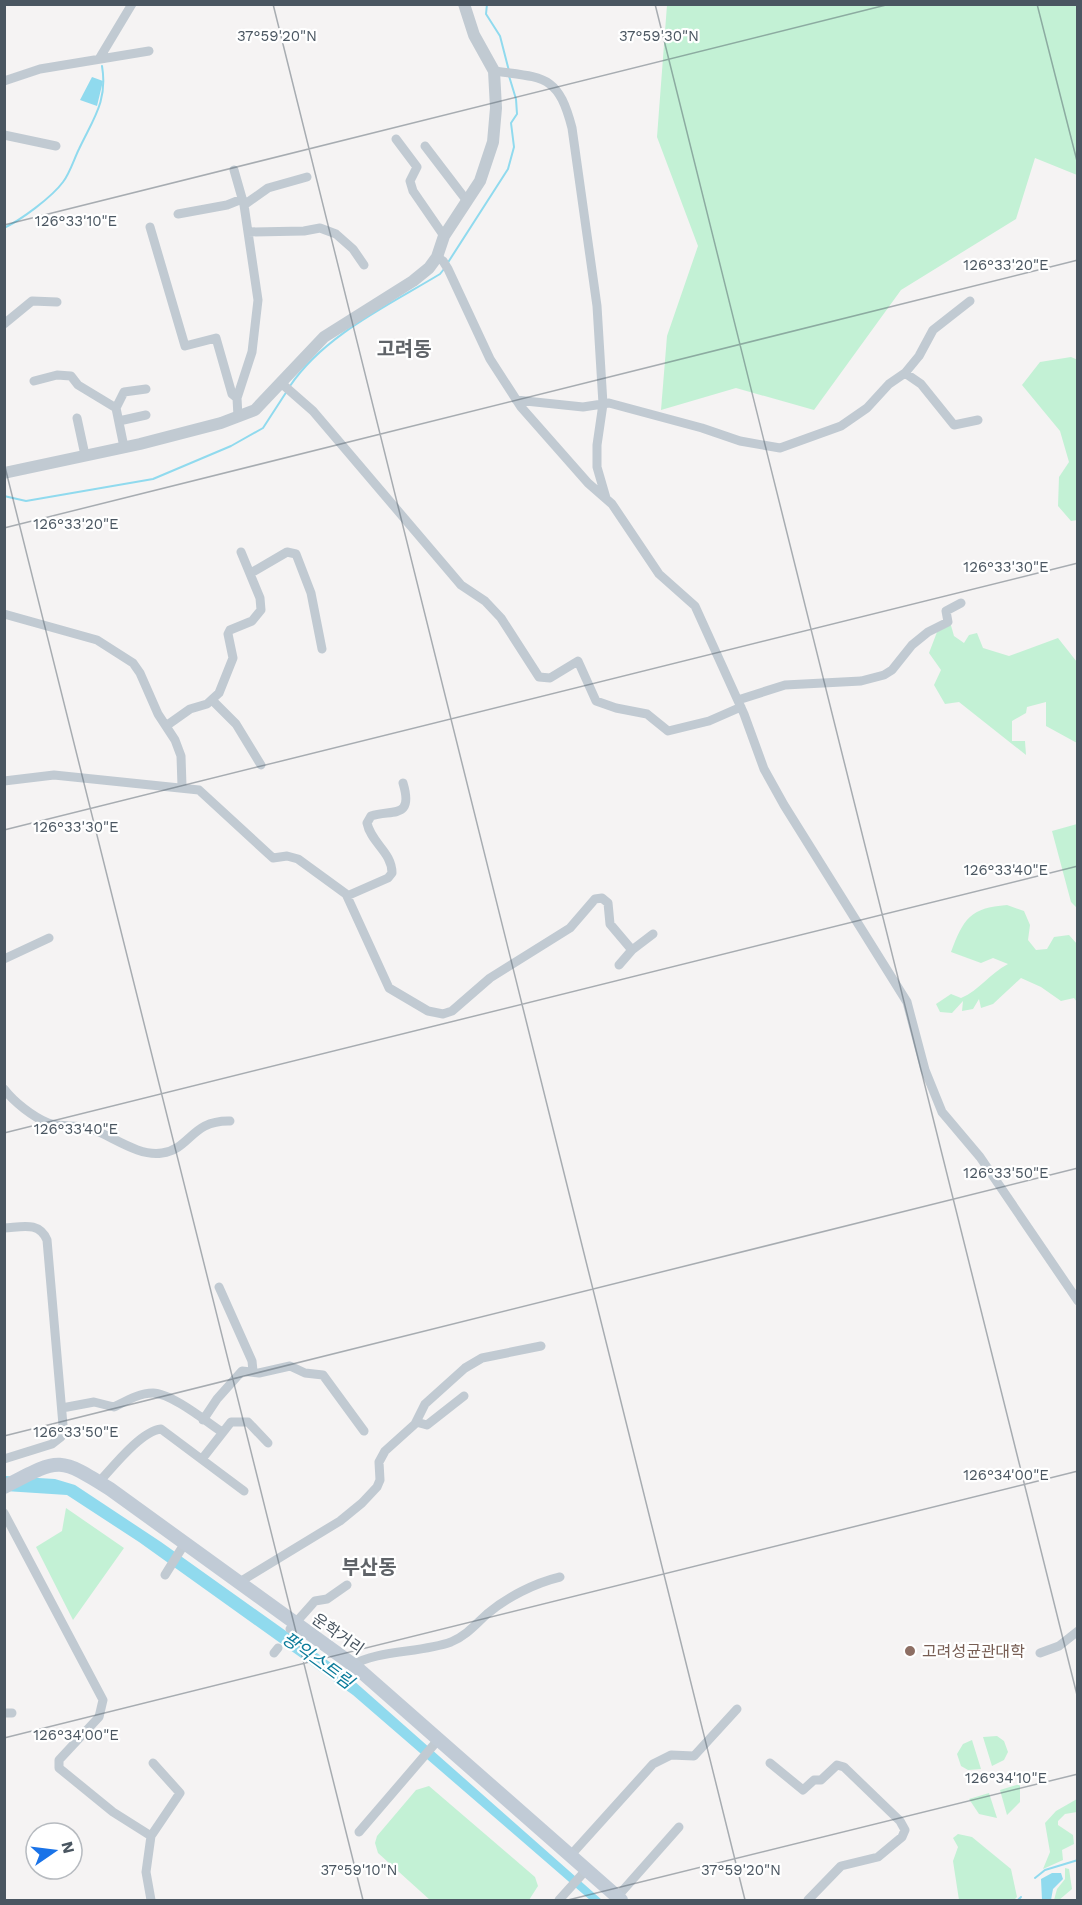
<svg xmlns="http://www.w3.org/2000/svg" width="1082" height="1905" viewBox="0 0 1082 1905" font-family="'Work Sans','Noto Sans KR',sans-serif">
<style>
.green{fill:#c3f1d5}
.water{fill:#90daee}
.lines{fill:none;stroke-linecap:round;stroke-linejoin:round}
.stream{stroke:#90daee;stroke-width:2}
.minor{stroke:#c1cad2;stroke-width:9}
.tertiary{stroke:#c1cad2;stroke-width:12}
.secondary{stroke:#c1cbd6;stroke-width:14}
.ticks{fill:none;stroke:#4a5661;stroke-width:1.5;stroke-opacity:0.45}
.education-dot{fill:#8d6e63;stroke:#fff;stroke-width:2}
.labels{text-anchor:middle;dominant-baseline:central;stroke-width:4.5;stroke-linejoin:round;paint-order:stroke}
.street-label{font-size:16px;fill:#4a5661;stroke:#fff}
.education-label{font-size:16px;fill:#785e54;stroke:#fff;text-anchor:start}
.water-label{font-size:18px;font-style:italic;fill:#0c7c9b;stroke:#fff}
.quarter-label{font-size:20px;font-weight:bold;fill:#5f6368;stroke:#fff}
.ticks-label{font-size:15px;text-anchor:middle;fill:#4a5661;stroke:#fff;stroke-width:4.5;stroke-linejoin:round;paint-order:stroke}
</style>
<rect width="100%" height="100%" fill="#f5f3f3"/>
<path class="green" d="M667,5H1077V175L1035,158L1016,219L901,290L814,410L736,388L661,410L667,336L698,246L657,137Z
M1071,357L1078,360V520L1071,521L1058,506L1059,477L1069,462L1060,431L1022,385L1040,362Z
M950,622L954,636L964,643L969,635L977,633L983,648L1009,656L1058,638L1077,662V743L1046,726V702L1027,707L1026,713L1012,721V741H1025L1026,755L959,702L945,704L934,685L941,670L929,653L937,632Z
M1077,824H1078L1077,908L1071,902L1052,831Z
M1007,905L1024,911L1030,925L1028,940L1036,950L1047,949L1054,937L1069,935L1077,944V1002L1074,998L1061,1001L1041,987L1021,978L993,1004L981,1008L979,999L973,1009L962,1011L963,1001L952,1013L940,1012L936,1004L951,994L961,998C980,990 989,974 1008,964L993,958L981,963L951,952C964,918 970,908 1007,905Z
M66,1508L124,1548L73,1620L36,1547L62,1531Z
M997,1736L1004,1741L1008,1752L1004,1760L992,1766L983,1737Z
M972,1740L981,1769L968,1770L961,1766L957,1754L963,1744Z
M1020,1784V1802L1007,1815L1000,1790Z
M429,1786L535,1877L538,1886L529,1900H430L378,1853L375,1843L377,1836L416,1790Z
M989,1793L997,1818L979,1814L969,1799Z
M1077,1799V1812L1065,1814L1058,1821V1825L1073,1835L1074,1844L1062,1850L1063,1860L1043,1869L1050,1852L1045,1823L1056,1811Z
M958,1834L972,1837L1011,1869L1017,1897L1014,1900H959L953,1861L958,1847L953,1838Z
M1065,1868L1069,1869L1072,1889L1059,1900H1054L1057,1889L1065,1879Z"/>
<path class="water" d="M92,77L103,81L97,106L80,100Z
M5,1476L55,1479L75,1485L161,1542L345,1673L602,1900H590L353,1695L139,1542L67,1495L5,1491Z
M1052,1873H1061L1063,1879L1053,1889L1051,1900H1042L1041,1879Z"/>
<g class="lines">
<path class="stream" d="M487,4L486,14L500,36L509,71
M4,228C21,220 52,197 63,182C70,173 74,159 79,149C93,119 108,101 102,66
M447,264L508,169L514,147L511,123L517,114L516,99L509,76
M290,386C324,335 389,305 440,274L444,269
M4,496L26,501L153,479L231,446L263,428L287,391
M1035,1878L1045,1870L1078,1860
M1018,1900L1021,1897"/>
<path class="minor" d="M99,59L132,4
M494,71C544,78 558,74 572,128L597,306L603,404L597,445V467L606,498
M4,81L40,69L149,51
M4,135L56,146
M396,139L417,167L410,181L413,191L444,236
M425,146L467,201
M234,170L244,205L258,300L252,352L237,398L238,417
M244,205L268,188L307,177
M178,214L227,205L242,199
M150,227L185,346L216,338L232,394L237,398
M248,232L304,231L320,228L336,234L353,249L364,265
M437,257L443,261L448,269L490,359L521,407L588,483L612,504L659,574L695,606L744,714L764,769L784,805L907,1002L925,1070L942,1112L980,1157L1078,1301
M4,324L32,301L57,302
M905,373L919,356L933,330L970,301
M34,381L57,375L71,376L78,385L116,408L124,447
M281,383L313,411L461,585L485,601L501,618L539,677L550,678L578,661L596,701L616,708L647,714L668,731L709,721L741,707
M516,400L583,407L609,403L702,428L740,441L780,448L841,426L867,408L889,384L905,373L921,384L954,425L978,420
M116,408L124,392L146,389
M77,418L85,455
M119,421L146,415
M251,573L287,552L296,554L311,593L322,649
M4,614L97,640L133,663L140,673L158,714L175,740L181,756L182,786
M212,700L236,724L261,765
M738,700L785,685L861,681L884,675L892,670L912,645L928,632L948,622L946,611L961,603
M166,726L190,709L207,704L219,693L233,658L228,634L230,630L252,621L261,610L260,598L241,552
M4,781L54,775L199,790L273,858L287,856L298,859L346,894L389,988L428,1011L443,1014L452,1011L490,978L570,928L595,899L602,898L608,903L610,924L632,950L653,934
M347,896L388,878L392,873C392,852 371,843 367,823L371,816C392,809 414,820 403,783
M4,959L49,938
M619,965L632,950
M4,1089C14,1102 33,1117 48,1123C61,1128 76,1124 89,1128C111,1135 138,1157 162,1153C191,1149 191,1120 230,1121
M4,1228C22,1227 39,1221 47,1240L63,1425L61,1437L52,1444L4,1459
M219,1287L252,1361L253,1371
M62,1408L94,1402L114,1407C126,1401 139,1393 153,1393C171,1393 207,1422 222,1432
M203,1420L217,1399L242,1371L259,1373L290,1366L305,1373L323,1375L364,1431
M416,1422L427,1425L464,1396
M202,1459L231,1422H248L268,1443
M99,1482C113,1467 141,1431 161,1429L244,1491
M4,1513L103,1700L99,1717L59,1760V1768L113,1812L151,1836L146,1872L151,1900
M165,1575L185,1543
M238,1583L340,1521L362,1503L377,1487L380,1480L379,1462L385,1451L415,1424L425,1404L465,1368L482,1358L541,1346
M290,1629L315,1601L327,1599L347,1585
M274,1653L278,1648
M1040,1653L1059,1646L1078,1631
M353,1665C377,1650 421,1653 451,1642C467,1635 475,1625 487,1614C507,1597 535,1583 560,1577
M4,1713H12
M770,1763L803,1790L814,1780H821L837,1765L844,1767L900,1821L905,1830L902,1837L878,1857L841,1866L808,1900
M359,1832L438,1740
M151,1836L180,1793L153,1763
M570,1856L653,1764L671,1755L694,1756L737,1709
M617,1897L679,1827
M559,1900L586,1870"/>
<path class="tertiary" d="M4,473L140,444L221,423L255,410L324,337L413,281L429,268L437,257L444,236L480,181L493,142L496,108L494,71L474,35L464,4"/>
<path class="secondary" d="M4,1487C59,1458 58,1456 110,1489L356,1667L621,1900"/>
</g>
<path class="ticks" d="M273,4L745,1900M655,4L1078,1699M1037,4L1078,165M4,225L890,4M4,463L363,1900M4,528L1078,260M4,830L1078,563M4,1133L1078,866M4,1436L1078,1168M4,1738L1078,1471M568,1900L1078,1774"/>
<circle class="education-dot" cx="910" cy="1651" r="6"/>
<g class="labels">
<g class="street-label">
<text transform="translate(338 1634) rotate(35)">운학거리</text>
</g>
<g class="education-label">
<text x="922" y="1651">고려성균관대학</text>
</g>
<g class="water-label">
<text transform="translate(318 1660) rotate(36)">팡익스트림</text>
</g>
<g class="quarter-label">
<text x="404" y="349">고려동</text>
<text x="369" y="1567">부산동</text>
</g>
</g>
<g class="ticks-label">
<text x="277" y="41">37°59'20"N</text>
<text x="659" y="41">37°59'30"N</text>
<text x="76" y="226">126°33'10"E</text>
<text x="1006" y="270">126°33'20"E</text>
<text x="76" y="529">126°33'20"E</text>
<text x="1006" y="572">126°33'30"E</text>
<text x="76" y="832">126°33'30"E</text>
<text x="1006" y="875">126°33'40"E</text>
<text x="76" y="1134">126°33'40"E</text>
<text x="1006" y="1178">126°33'50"E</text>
<text x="76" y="1437">126°33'50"E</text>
<text x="1006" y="1480">126°34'00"E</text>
<text x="76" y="1740">126°34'00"E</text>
<text x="1006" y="1783">126°34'10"E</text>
<text x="359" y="1875">37°59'10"N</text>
<text x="741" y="1875">37°59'20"N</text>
</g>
<rect width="1082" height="1905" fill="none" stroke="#4a5661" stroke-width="12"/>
<g transform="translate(54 1851) rotate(76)"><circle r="28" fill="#ffffff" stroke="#b7bbc0" stroke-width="1.5"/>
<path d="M0-4.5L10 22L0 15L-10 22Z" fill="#1a73e8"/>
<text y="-9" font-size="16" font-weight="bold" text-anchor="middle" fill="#4a5661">N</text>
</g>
</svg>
